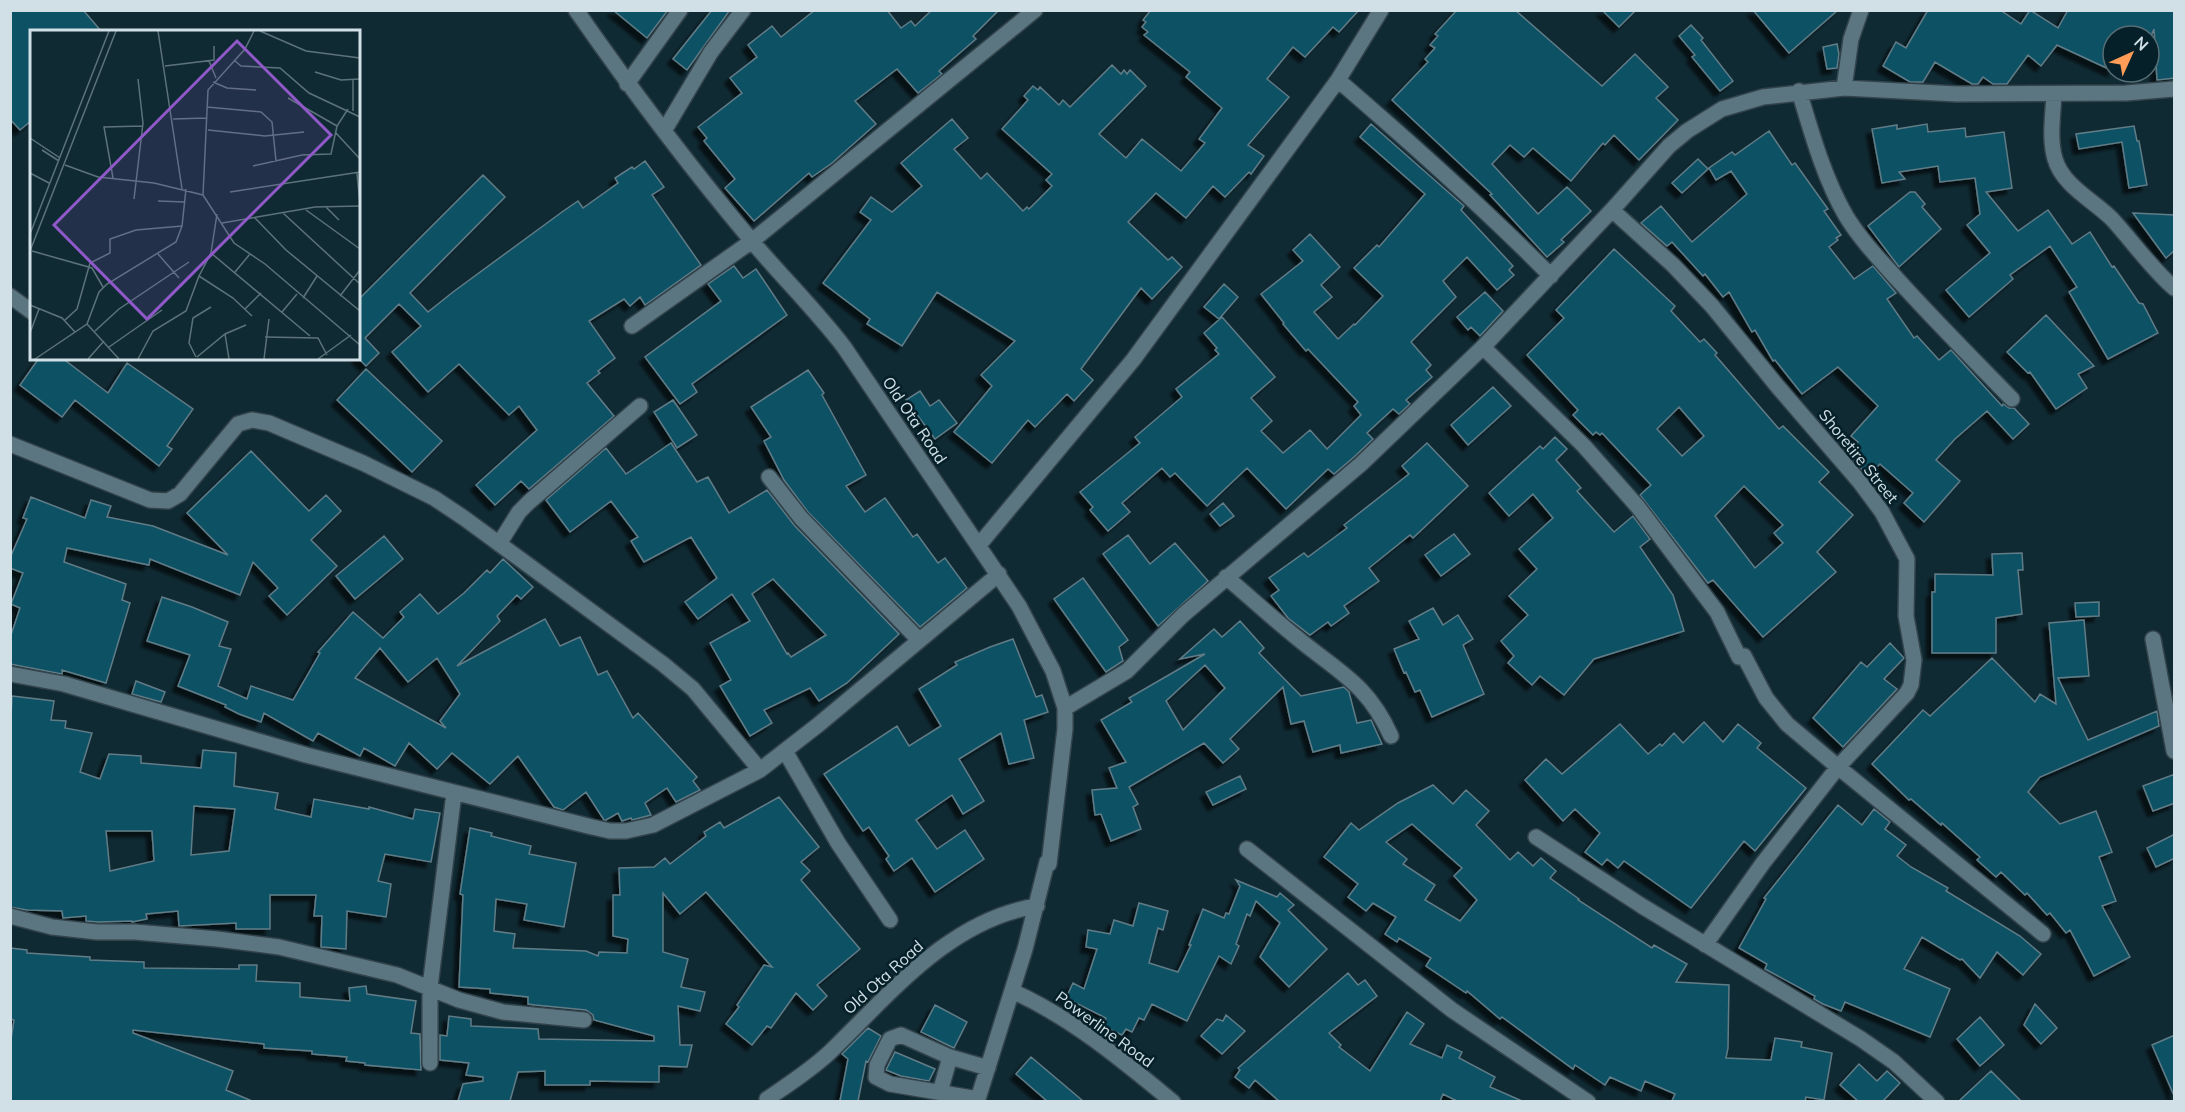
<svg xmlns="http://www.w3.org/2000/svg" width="2185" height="1112" viewBox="0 0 2185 1112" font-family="Mulish,sans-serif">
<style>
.building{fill:#0c5165;stroke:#617c87;stroke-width:1.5;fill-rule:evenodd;filter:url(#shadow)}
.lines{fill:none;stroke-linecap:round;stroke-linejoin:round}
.minor-casing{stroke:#32434b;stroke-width:18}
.minor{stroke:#5b7680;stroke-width:15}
.labels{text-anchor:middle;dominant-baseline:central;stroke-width:5;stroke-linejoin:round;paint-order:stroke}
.street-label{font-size:16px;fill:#d1e0e6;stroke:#062029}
.inset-road{fill:none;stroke:#5d737b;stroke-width:1.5}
.view{fill:#9059c9;fill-opacity:0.15;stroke:#9059c9;stroke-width:3}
.inset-edge{fill:none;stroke:#d1e0e6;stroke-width:3}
</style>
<defs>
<filter id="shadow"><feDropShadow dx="-5.5" dy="5.5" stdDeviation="1.5" flood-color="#0009"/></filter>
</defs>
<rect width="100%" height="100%" fill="#102a33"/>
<path class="building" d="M10,10H83L102,32H32V120L20,130L10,119Z
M613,10H668L647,38Z
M712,10H730L687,70L673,59Z
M815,10H887L901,28L911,21L915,26L932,10H999L973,36L976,39L939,71L942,74L918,93L897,69L855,101L876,124L832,163L812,177L809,173L754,221L725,188L735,179L704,141L707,138L698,127L742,93L730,78L757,57L748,45L772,26L781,37Z
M1151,10H1359L1339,32L1333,27L1305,57L1293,47L1267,79L1289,97L1248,145L1264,156L1251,174L1249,172L1225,197L1213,186L1186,218L1156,193L1128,222L1168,260L1172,257L1182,267L1152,299L1141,288L1081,369L1093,380L1074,401L1067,394L1035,427L1028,420L992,463L954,432L992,386L981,375L1015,341L937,292L902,346L867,324L870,319L823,283L871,220L860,212L871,197L892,212L922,186L901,163L952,119L968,138L954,149L981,179L987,173L1023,211L1027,207L1029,209L1052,186L1046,180L1052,174L1002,129L1028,100L1024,96L1033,86L1038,90L1040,87L1059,105L1063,100L1070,107L1112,65L1121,74L1124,70L1127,74L1130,70L1146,86L1099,134L1126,158L1142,139L1181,171L1205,143L1199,139L1222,108L1186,77L1190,72L1144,35L1148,32L1142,27L1146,22L1143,20Z
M1457,10H1515L1602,86L1635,54L1668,87L1656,98L1678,120L1639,160L1614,135L1605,145L1603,143L1571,181L1533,148L1524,157L1510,145L1492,164L1538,214L1567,187L1591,211L1561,240L1564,242L1547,257L1490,195L1492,194L1392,100L1428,62L1425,59L1435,48L1430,45L1438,36L1435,34Z
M1602,10H1636L1619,27Z
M1753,10H1838L1789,53Z
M1928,10H2000L2021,24L2030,10L2058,28L2068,10H2175V78L2157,80L2154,29L2151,36H2113V71L2057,45L2041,66L2028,55L2007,84H1993L1983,77L1978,84H1972L1935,62L1923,82H1910L1883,66L1896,42L1906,48Z
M1691,25L1703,38L1701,40L1733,81L1720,91L1692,57L1695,55L1679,36Z
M1837,44L1839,54L1837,68L1827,69L1823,47Z
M1371,124L1464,206L1461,210L1513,266L1509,270L1514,275L1497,290L1467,257L1443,281L1456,297L1411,342L1431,365L1426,370L1432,377L1406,400L1410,404L1399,414L1393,409L1367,433L1373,439L1354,457L1334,474L1328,469L1286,509L1247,468L1207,506L1175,473L1170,477L1162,468L1122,503L1130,512L1108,531L1090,510L1093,507L1080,492L1140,443L1135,437L1182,397L1176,389L1219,354L1215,350L1217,348L1204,333L1222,317L1275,377L1251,398L1272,421L1261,431L1283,453L1310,430L1327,449L1361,415L1354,406L1358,402L1308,349L1306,351L1283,324L1284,323L1261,294L1303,261L1293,250L1310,234L1340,267L1321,285L1332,297L1314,312L1338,339L1354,324L1355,325L1383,296L1354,268L1377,245L1379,247L1425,194L1360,137Z
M1927,124L1928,132L1965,128L1966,137L2004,132L2012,188L1986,192L2018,231L2048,210L2072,244L2090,232L2112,267L2114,266L2139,303L2143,304L2158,333L2108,359L2069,292L2077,287L2050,246L2010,275L2013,279L1969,317L1946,290L1990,253L1967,225L1980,214L1975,178L1940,182L1938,166L1899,172L1905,179L1882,183L1872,129L1897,125V129Z
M2134,126L2137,141H2139L2147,185L2129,188L2122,142L2079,149L2076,134Z
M1769,131L1792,165L1795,163L1828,209L1824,211L1841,235L1836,238L1838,240L1829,247L1854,279L1873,266L1896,293L1887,299L1914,338L1917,336L1939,360L1951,350L2002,406L2003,404L2009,408H2014L2029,424L2013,439L1987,411L1955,439L1936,460L1960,481L1924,522L1904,503L1913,493L1880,464L1868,476L1848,453L1858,442L1851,436L1878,406L1838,367L1802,394L1775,360L1773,361L1755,330L1752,332L1729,292L1723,297L1705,274L1703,276L1672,242L1667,246L1641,223L1661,206L1692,242L1747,194L1731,171L1716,180L1709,168L1732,152L1735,155Z
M1698,159L1708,169L1682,193L1672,183Z
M645,161L664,187L652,195L701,265L645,305L640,297L630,306L624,299L589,321L615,358L598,371L600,373L587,383L614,416L529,489L521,481L495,505L476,485L537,430L519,406L509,415L459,364L428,392L392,352L421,326L399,304L365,338L379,353L366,366L358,358V300L483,175L505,197L410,293L428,312L453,292L562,212L578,201L583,208L618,183L615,178L632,167L634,169Z
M1910,192H1915L1925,204L1922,207L1941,229L1899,267L1868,226Z
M2133,213L2175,215V250L2166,258Z
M1614,249L1675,306L1671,311L1700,342L1704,339L1717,353L1715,355L1779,429L1783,426L1829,472L1819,482L1853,515L1817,552L1836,572L1763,637L1713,580L1708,583L1640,495L1651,485L1602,433L1600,435L1596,432L1593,435L1573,415L1578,410L1527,355L1564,318L1556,310ZM1679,407L1704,436L1682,456L1657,429ZM1744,486L1783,525L1774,533L1783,543L1755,568L1715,516Z
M734,266L743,278L756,269L787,315L692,384L697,392L680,404L645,357L721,301L708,284Z
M1224,284L1238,297L1219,319L1204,307Z
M1485,292L1503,311L1480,336L1471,327L1468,330L1457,317Z
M2046,315L2094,366L2078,374L2087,388L2056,409L2030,372L2028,373L2007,352Z
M39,358H62L108,393L127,363L193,409L167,446L172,449L159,466L75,400L62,417L20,385Z
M366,369L442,441L412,472L337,400Z
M808,370L824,393L822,395L866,475L846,486L865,512L885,498L913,537L917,534L938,563L945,558L967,588L920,627L808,512L784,480L764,441L771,437L751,407Z
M1493,387L1511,406L1468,445L1451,425Z
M920,391L930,406L939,400L957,423L935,439L906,400Z
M673,400L697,435L677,448L654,412Z
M1555,437L1567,449L1556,460L1581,488L1577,491L1614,532L1633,516L1650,539L1640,547L1673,595L1684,631L1594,659L1564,695L1540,676L1532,685L1508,663L1514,656L1501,641L1528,615L1509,596L1537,569L1519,549L1553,518L1533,494L1509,516L1489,493L1540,446L1543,449Z
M671,443L697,482L708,477L729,513L767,490L794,525L899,634L847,683L819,701L810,688L764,710L772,723L750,736L720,686L731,680L710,643L750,621L732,594L698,619L685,602L717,578L691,537L644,562L631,541L638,537L611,501L570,532L546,500L606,448L626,474ZM773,579L826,635L791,657L788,653L787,654L752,594Z
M1427,443L1468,486L1413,538L1410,535L1369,568L1379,581L1344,606L1349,613L1331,626L1328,622L1310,635L1288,618L1271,596L1279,590L1269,578L1304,553L1308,557L1347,528L1344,525L1409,474L1402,466Z
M251,451L309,511L326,495L341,511L311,540L337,566L287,615L269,596L278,588L253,562L240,595L150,559L149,565L67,548L64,562L126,584L122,600L130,603L106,683L62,670V674L10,664V638L20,608L11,604L23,573L10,568V558L27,519L23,518L31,497L85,518L91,500L111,506L107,517L153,526L228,555L187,513Z
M1223,503L1234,516L1220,526L1210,514Z
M1454,534L1470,554L1441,576L1425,555Z
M1128,535L1150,564L1175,543L1208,581L1158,626L1103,554Z
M384,536L403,559L355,599L336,576Z
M2022,553L2023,570H2018L2022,614L1996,618V653H1932V592H1935V574L1993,575L1992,554Z
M503,559L533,587L521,599L517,595L497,616L500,621L457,666L545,619L560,646L580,637L598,675L607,671L633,718L638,713L697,777L693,781L700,790L676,802L667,788L645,803L651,815L632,820L631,818L622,821L618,813L606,820H604L586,792L563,810L554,807L518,756L490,784L452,753L437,769L409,743L395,766L364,748L360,756L318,733L313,741L264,713L261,722L239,714L225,707L226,705L178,686L190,655L147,641L162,597L192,607L228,622L219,646L231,649L218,686L247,699L251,686L293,700L320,653L318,652L353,612L383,638L404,617L400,612L420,594L438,614L464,593L487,570L490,573ZM380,648L408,682L437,658L460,694L440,721L446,728L355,678Z
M1083,578L1128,640L1119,647L1123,661L1106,672L1054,599Z
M2099,602V616L2076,617L2075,603Z
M1433,608L1443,625L1458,615L1473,639L1463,645L1484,694L1432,717L1420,690L1415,692L1406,672L1404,673L1394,649L1419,639L1409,621Z
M2084,620L2089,676L2058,678L2088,740L2157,711L2159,726L2040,777L2028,792L2060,824L2096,811L2112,852L2099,857L2116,901L2102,906L2130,957L2094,976L2070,930L2066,933L2050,913L2047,915L2027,893L2025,895L2001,872L1996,877L1977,860L1980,857L1942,823L1941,825L1911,799L1909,800L1872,764L1923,710L1930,716L1992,658L2035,702L2040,694L2056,704L2049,623Z
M1240,621L1264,648L1259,653L1301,696L1344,687L1349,692L1357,723L1371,720L1382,744L1341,753L1340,745L1313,752L1304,721L1291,724L1283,687L1230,739L1239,749L1223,763L1204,743L1129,787L1138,804L1133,807L1141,829L1111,841L1101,814L1095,815L1092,790L1117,788L1109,768L1126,762L1101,720L1132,702L1129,698L1205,654L1180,659L1214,629L1222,637ZM1205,665L1225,688L1183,730L1166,701Z
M1013,639L1036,697L1042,695L1048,712L1024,720L1034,758L1009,764L1001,733L959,759L984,801L963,814L952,795L916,820L937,849L965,830L984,859L935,892L912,858L894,871L886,859L889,856L869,827L863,831L824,774L897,726L909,746L941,726L919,689L957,665L955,662L990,647Z
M1890,643L1904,658L1884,679L1897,689L1843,747L1813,718L1861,662L1867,667Z
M136,681L165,692L161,702L132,694Z
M12,696L54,701L51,720L66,721L65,728L92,733L80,772L100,779L109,754L141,756V763L201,768L203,750L236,753L234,786L278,793L275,809L311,817L314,799L369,809V807L413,819L415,809L440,813L431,862L385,854L378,881L391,884L386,917L347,911L346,949L321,947L322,916H314L316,895H270V929H236V923L179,926L178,911L146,914L147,919L132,922V921L98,922L86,921V916L63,918L62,911L27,910L10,907V740ZM194,806L235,809L229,851L191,855ZM106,831H152L154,861L110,871Z
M1704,722L1723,742L1738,724L1761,743L1757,748L1806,788L1755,851L1744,841L1691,908L1624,861L1618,868L1607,859L1602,865L1585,852L1600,833L1575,809L1563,821L1525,780L1546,759L1562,774L1620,724L1648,754L1660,744L1662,746L1674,733L1683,743Z
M2175,774V803L2153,811L2143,786Z
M1240,776L1246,789L1213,805L1206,792Z
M1433,785L1453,804L1466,790L1489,811L1476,825L1510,860L1518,852L1533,866L1541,858L1556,871L1550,878L1579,899L1578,900L1652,948L1654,945L1687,964L1676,982L1729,985L1728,1048L1726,1058L1771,1060L1775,1038L1802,1042L1801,1047L1832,1053L1824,1100L1806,1097L1805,1101H1672L1675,1094L1645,1081L1641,1091L1610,1077L1605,1085L1575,1065L1573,1069L1502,1017L1500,1019L1467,991L1466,993L1426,966L1431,958L1399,938L1397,942L1385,934L1396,917L1373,903L1366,911L1348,897L1358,884L1324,857L1351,823L1359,830L1398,803ZM1412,824L1462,868L1454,876L1477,900L1460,921L1425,900L1435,885L1403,864L1407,859L1386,842Z
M779,797L819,847L801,862L810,871L801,880L860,949L817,985L827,996L813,1010L796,993L771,1028L767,1026L752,1045L726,1024L739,1007L737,1005L764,965L772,967L706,892L680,914L663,893V952L688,959L681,987L705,992L700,1011L678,1006L680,1045H692L687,1067L659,1066V1082L590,1081V1085H545V1071L518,1072L510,1101H458L463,1084L483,1081V1077L466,1075L469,1063L440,1060V1035L447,1036L449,1016L471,1019V1026L538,1029L539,1039L654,1041V1036L594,1020L593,1015L586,1010L535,1005L528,1004V997L490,993V989L459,987L463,895L460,894L470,828L492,833L491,836L531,846L529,854L576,863L564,927L524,920L527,904L496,899L494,931L515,934L513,948L586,951L598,956L599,952L627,953L628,939L613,936V895H620L619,868L654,867L665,858L670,864L706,836L704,832L720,822L724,828Z
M1838,805L1862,825L1874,809L1890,822L1885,829L1906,845L1897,856L1911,867L1948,888L1946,891L2020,936L2041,954L2023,975L1997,952L1980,978L1962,959L1960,960L1922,937L1904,969L1950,989L1930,1037L1845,1002L1841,1011L1823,1004L1814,999L1815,996L1765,969L1767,964L1739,948L1766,899L1764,898Z
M2175,834V858L2156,867L2147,848Z
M1236,880L1277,897L1280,893L1294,905L1288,910L1327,949L1289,987L1260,957L1280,923L1256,901L1250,916L1247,914L1236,944L1239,946L1231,964L1219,956L1187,1021L1152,1004L1144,1020L1139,1018L1132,1032L1126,1029L1122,1035L1103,1026L1106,1018L1066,998L1073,983L1084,989L1097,949L1086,947L1088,930L1110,934L1114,920L1133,926L1139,903L1168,911L1163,930L1158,928L1149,963L1178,972L1191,945H1189L1203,909L1224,918L1226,913L1229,914L1240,886Z
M10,948L27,950V953L90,957V960L144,962V968L239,969V965H257L256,981L300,983V997L350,1001L349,988L366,986L367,994L416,1001L411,1033L420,1034L421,1070L365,1065V1063L346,1061L347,1057L312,1054V1051L264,1048V1044L133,1030V1033L233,1071L226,1090L252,1101H10V1046L14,1020L10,1019Z
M1348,973L1358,985L1365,980L1377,996L1329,1033L1341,1045L1339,1047L1370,1071L1407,1012L1424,1024L1410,1044L1442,1058L1447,1045L1462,1052L1459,1058L1495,1077L1490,1087L1522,1101H1457L1443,1094L1440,1101H1279L1255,1080L1249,1088L1235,1077L1240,1070L1238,1068Z
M2035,1004L2057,1028L2041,1044L2024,1025Z
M935,1005L967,1022L954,1048L921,1032Z
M1226,1015L1245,1031L1222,1054L1201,1036L1217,1019L1223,1021Z
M1980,1017L2004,1045L1980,1066L1957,1039Z
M868,1028L881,1036L868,1062L866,1061L858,1101H840L848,1059L842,1054Z
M2175,1035V1098L2152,1045Z
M895,1052L935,1069L929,1081L901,1076L886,1070Z
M1031,1057L1083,1101H1047L1016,1074Z
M1859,1064L1877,1081L1887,1071L1900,1083L1883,1101H1858L1840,1085Z
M1991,1071L2021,1101H1959Z"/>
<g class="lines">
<defs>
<path id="minor" d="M576,10C631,89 689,166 751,240C781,276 815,309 844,347L1019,606L1053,671L1065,708V729L1049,864L1047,862L1025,949L977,1102
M1338,80C1411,143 1483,207 1551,276
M627,84L680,10
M1844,88L1851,39L1861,10
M1799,91C1812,134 1824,178 1846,216C1860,239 1880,260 1898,280C1935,321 1974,360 2012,399
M2054,94C2053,115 2049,139 2055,159C2063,186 2093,200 2112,219C2133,242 2151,268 2174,288
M664,131L711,52L743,10
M1612,210L1673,265L1712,306L1778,387L1859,481L1882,512L1907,559L1906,616L1914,660L1911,685L1907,693L1838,767L1763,863L1705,945
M10,296L32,312
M632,326L752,241L1035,10
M1483,347L1584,446L1638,507L1717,612L1739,657L1744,656L1766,698L1787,724L1838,767L2043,934
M10,444L150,500L168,501L180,494L238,424L252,420L269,423L363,463L434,498L464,518L663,664L693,689L760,770
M769,477L801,518L918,639
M499,544L519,512L529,502L640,406
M979,545L1133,360L1338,80L1381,10
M1226,577C1250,597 1272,618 1296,637C1338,672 1367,683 1391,736
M2153,639L2174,751
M10,674L64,684L306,755L592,827L610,831H626L653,825L760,770L818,725L999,574
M1065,708L1127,671L1183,615L1361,464L1483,347L1612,210L1669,146L1687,131L1722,109L1763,97L1844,88L1957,94L2126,93L2174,89
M785,751L838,843L890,920
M1536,837L1642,906L1861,1039L1894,1062L1937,1102
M1247,849L1452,1010L1588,1102
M10,916L52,927L97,932H135L217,939L279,947L397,975L459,1000L503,1012L584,1020
M1012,991C1072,1018 1122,1060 1173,1102
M430,1063V987L454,793
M940,1092L950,1057
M767,1099C789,1084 811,1070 830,1052C890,994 950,919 1037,906
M978,1099L890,1084L876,1077L877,1065L890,1039L901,1035L950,1057L988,1068"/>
</defs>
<use href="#minor" class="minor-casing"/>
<use href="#minor" class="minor"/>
</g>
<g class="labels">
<g class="street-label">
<text transform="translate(915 420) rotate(56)">Old Ota Road</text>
<text transform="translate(1859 456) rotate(51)">Shoretire Street</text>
<text transform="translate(883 977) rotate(-42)">Old Ota Road</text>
<text transform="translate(1105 1029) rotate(36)">Powerline Road</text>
</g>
</g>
<g transform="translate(30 30)">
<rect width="330" height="330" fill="#102a33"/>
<path class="inset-road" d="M128,1L152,159M230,1L276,21L330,28M204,30L211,36L250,38L279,63L330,87M179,31L186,48M135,36L184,30V16M285,42L311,50L330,49M183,52L197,58L226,60M258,68L307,96M177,77L231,82L242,92L246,131M323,81V50M143,89L177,88M178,100L235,106L274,102M306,103L330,129M0,108L30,128M12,120L29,131M35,135L68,147L124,153L173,165L204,213L235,234L330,315M223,136L272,125L301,124L307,96L318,79M0,143L19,153M327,143L330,174M83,148L74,97L113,96M200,162L330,142M173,165L178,60L215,19L224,1M104,169L113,93L108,49M128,171L155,172M295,176L309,190M276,180L330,219M253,183L330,254M225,188L256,220L330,281M192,193L285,177L330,176M0,204L79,1M0,221L86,1M2,221L62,238L73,257M181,223L187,184M128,224L149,248M205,242L220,224M169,246L181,223L280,306M310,266L330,240M273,268L287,246M0,275L32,288L45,302M215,279L231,263M252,282L267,264M35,290L47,279L60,233L80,223V209L106,200L152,196M57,294L89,329M65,301L89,279L159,232M0,303L9,279M195,304L199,329M235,307L288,308L297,325M79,317L132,280M166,327L159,313L163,288L181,277M167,327L195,304L216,295M5,329L57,294L69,262L77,254L146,212L152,196L156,159M58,329L74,311M108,329L123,301L156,281L169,246L203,268L222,286M234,329L239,289M288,329L321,305"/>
<path class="view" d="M207,11L301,105L117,289L24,195Z"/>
<rect width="330" height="330" class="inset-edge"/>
</g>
<rect width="2185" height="1112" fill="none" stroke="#d1e0e6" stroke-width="24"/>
<g transform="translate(2131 54) rotate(45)"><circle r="28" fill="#062029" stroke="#576d75" stroke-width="1.5"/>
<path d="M0-4.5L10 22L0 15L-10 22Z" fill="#fe9c58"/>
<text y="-9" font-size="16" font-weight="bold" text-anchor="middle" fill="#d1e0e6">N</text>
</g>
</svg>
